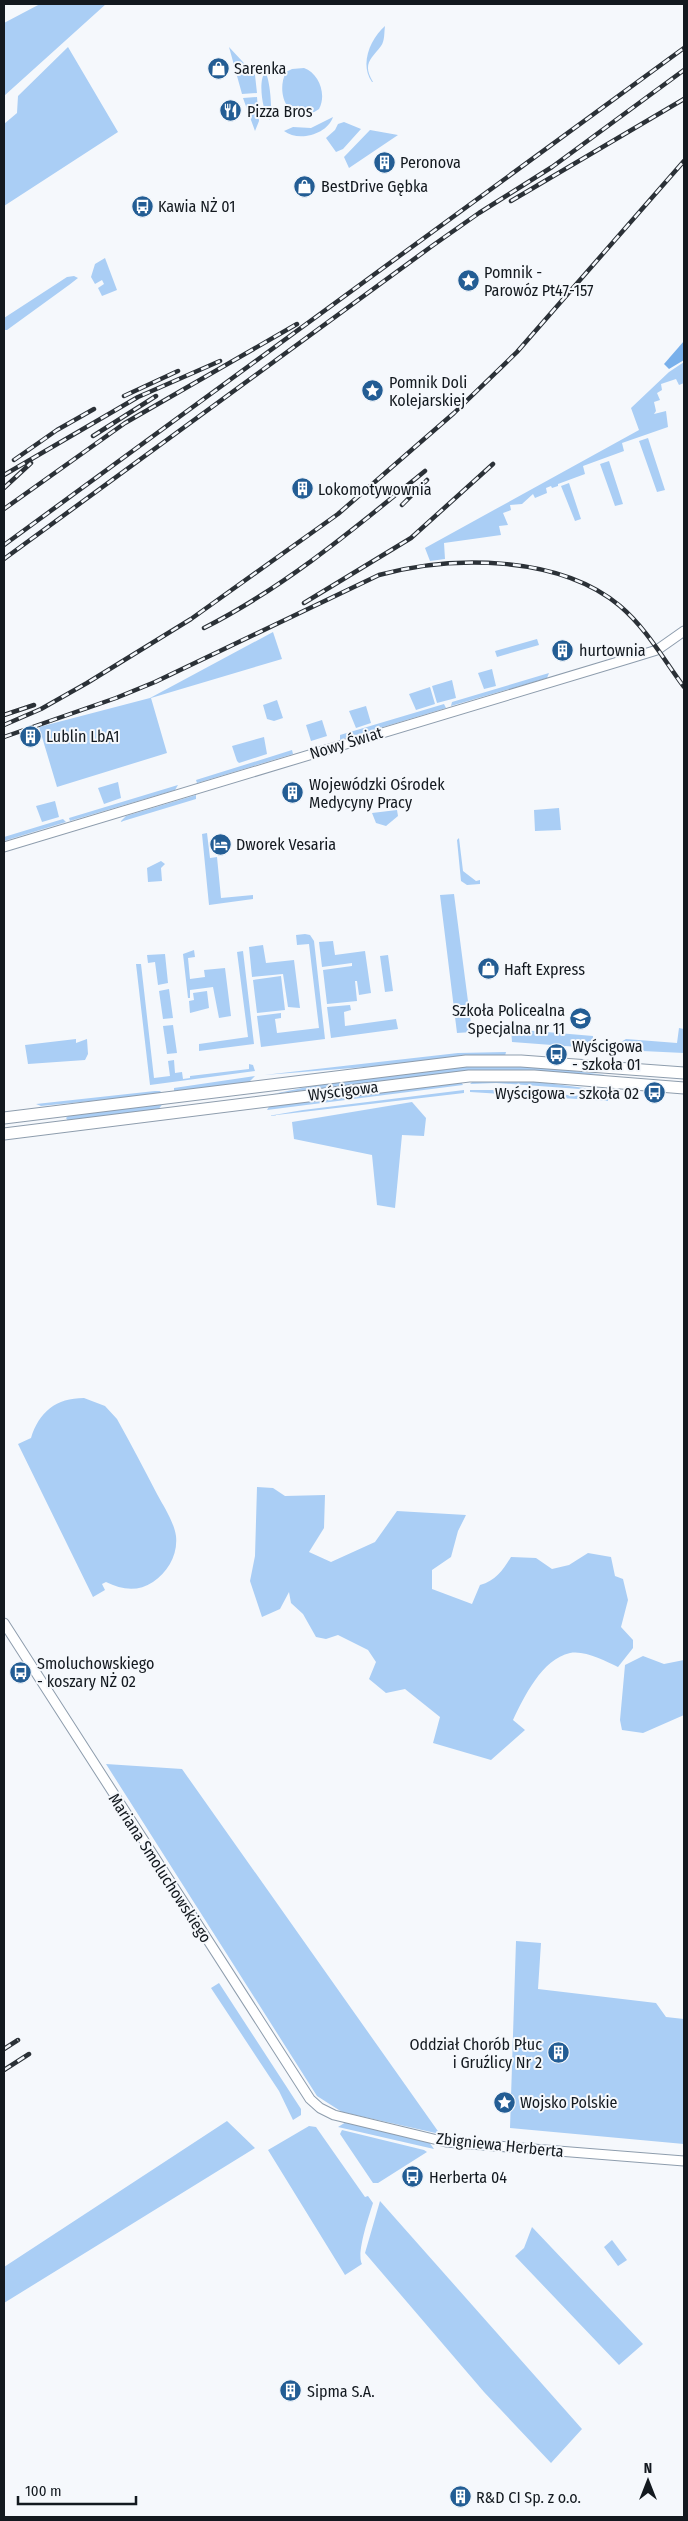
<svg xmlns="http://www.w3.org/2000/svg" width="688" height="2521" viewBox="0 0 688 2521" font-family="'Fira Sans Condensed',sans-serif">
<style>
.green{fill:#aacef5}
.water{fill:#79b0eb}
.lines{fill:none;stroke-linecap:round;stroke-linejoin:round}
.tertiary-casing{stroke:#8e9dad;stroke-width:11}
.primary-casing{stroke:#8e9dad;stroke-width:13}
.tertiary{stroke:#fff;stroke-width:9}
.primary{stroke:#fff;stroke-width:11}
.rail-casing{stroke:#2b3137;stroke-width:4.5}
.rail{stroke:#f5f8fc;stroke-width:2.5;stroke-dasharray:8;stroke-linecap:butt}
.labels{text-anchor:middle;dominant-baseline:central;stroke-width:4;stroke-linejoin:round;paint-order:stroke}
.poi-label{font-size:16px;fill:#13191f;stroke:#f5f8fc;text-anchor:start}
.street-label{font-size:16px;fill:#13191f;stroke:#f5f8fc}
</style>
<rect width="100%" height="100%" fill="#f5f8fc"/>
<path class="green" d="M40,4H106L4,96V23Z
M385,26C384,32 385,41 381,46C371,59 362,64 373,82H372C359,64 371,38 385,26Z
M68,47L118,132L4,206V124L17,113L18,96Z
M229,47L255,75L257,93L242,94Z
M304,68C319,73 327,95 319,109C292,129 274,96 286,72L292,69Z
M265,72C270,77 273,114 270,120C262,111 258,81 265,72Z
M257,97L259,121L255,131L243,98Z
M333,117C327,135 298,142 284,131L293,127L311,128Z
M344,122L361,129L343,149L336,152L326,138L335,130L338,124Z
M370,130L398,135L349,168L344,157Z
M105,258L117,290L102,296L98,288L104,284L102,280L95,284L91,277L95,264Z
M74,276L78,278L69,285L7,330H4V318L67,277Z
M684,362V383L679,385L676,379L661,384L662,390L657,393L660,400L654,402L656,411L654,414L666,411L668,427L622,443L624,451L583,466L585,474L558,484V486L552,488L551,486L546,488L547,493L535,498L533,494L522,504L510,505L511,510L503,513L508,525L499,526L501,535L444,543L445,559L430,561L425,548L639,430L631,408L669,372Z
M648,438L665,490L657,492L639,441Z
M609,461L623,504L615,506L600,464Z
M569,483L581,519L575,521L561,486Z
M273,632L282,659L151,698L167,753L57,787L39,727L150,698Z
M537,639L539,645L497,657L495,651Z
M492,669L496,686L484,689L478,673Z
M549,673L547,678L451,706L452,702Z
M452,680L456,698L437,703L432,686Z
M430,687L435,704L416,710L409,694Z
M277,700L283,718L274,721L267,719L263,705Z
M444,704L446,708L340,740V735Z
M366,706L371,723L356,728L349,711Z
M322,720L327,736L311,741L306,725Z
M264,737L267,754L239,763L237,761L232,746Z
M292,750L293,754L197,783L196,780Z
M118,782L121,798L104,804L98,788Z
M178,785L175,790L70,821L69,818Z
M196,795V799L120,822L126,816Z
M55,801L59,817L42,822L36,806Z
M559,808L561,830L535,831L534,810Z
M397,810L398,816L386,826L376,823L372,813Z
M63,819L66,822L4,841V837Z
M207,833L210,858L217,857L221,898L253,895V899L209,905L202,834Z
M459,838L463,871L476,881L480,880V884L467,885L461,881L457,840Z
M161,861L165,864L161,868L162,881L148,882L147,868Z
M454,894L472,1032L457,1033L440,895Z
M305,934L310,935L314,941L325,1039L261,1047L257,1016L281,1013V1018L275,1019L277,1033L319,1028L309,944L297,945L296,935Z
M333,941L335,955L365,951L371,993L359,995L357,981H355L357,1001L327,1004L323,970L352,966V963L322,967L319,942Z
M263,945L266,963L294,960L300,1008L288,1007L283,974L252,977L249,947Z
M194,950L195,957L188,958L190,979L205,977L204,970L225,968L231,1016L219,1018L213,987L190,990V998H188L183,954Z
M243,951L254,1044L199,1051V1044L248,1037L237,952Z
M165,954L168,983L158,985L155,962L148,963L147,955Z
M388,955L393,991L385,992L380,956Z
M136,964H141L154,1078L170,1076L168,1061L174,1060L175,1073L182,1072L183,1079L190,1078V1076L249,1069V1064L253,1065L255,1071L150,1085Z
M281,976L285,1010L257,1013L253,980Z
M169,989L173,1018L163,1019L159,991Z
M207,991L209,1008L190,1013L189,1001L194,1000L193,993Z
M350,1005L351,1010L344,1012L345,1026L396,1019L398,1029L331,1038L327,1007Z
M173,1025L177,1053L167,1054L163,1026Z
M679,1028L684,1029V1053L621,1050V1042L626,1039L677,1043Z
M511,1029L593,1036L592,1048L512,1042Z
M76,1039V1043L87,1039L88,1054L85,1060L28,1064L25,1045Z
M506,1052L505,1056L264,1075L458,1053Z
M530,1065L605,1075L462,1072L273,1094L341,1080L460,1066Z
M255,1076L248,1083L174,1092V1088Z
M473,1081H532L607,1091L496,1083L470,1084Z
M461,1082L463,1085L267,1110L270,1105Z
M464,1090V1093L268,1116L303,1110Z
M470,1090H501L608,1098V1101L470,1092Z
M155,1091H160L163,1094L41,1106L36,1104Z
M164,1102L158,1110L68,1121L66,1118L69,1115Z
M412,1102L426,1118L424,1136L402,1135L395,1208L377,1205L372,1155L294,1139L292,1122Z
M84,1398L105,1406L117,1419C131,1444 144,1469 157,1494C164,1507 174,1522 176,1536C178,1555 168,1572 153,1582C138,1592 122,1590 106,1582L102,1584L105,1590L93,1597L18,1444L31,1438C39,1412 56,1398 84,1398Z
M257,1487L273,1488L285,1496L325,1495L324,1528L309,1552L331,1562L375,1542L397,1511L466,1515L458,1531L451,1557L432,1570V1589L472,1604L480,1585C496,1581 503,1570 511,1557L536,1558L552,1569L569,1565L588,1553L611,1557L615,1576L623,1579L628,1600L621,1627L633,1640V1648L618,1667C605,1661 585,1650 570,1653C542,1659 524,1697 513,1720L525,1730L491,1760L433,1743L440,1717L405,1689L386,1693L369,1679L376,1662L368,1650L338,1635L326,1639L316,1637L303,1614L291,1603L289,1592L280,1609L262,1617L250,1581L255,1556Z
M643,1656L664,1664L684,1660V1715L643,1733L622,1730L620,1720L625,1665Z
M106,1764L182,1769L440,2134L342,2112L317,2096Z
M516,1941L541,1943L538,1989L656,2003L666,2017L684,2019V2144L510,2128Z
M219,1983L301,2109V2115L293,2120L279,2091L211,1988Z
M227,2121L255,2148L4,2303V2267Z
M346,2122L429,2142L434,2149L338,2127Z
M309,2126L316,2127L365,2197L368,2196L373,2203C369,2216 356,2254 362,2264L345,2275L268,2150Z
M342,2130L424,2150L427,2152L378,2183H373L340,2134Z
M380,2201L582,2429L551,2463L484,2392L365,2253Z
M532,2227L643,2344L619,2365L515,2256L524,2248Z
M612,2240L627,2260L618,2266L604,2247Z"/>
<path class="water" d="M684,341V360L669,369L664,364Z"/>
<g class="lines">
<defs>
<path id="tertiary" d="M4,847L631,658L657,650L684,631
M4,1623L310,2099L320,2108L334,2115L446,2142L684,2161"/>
<path id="primary" d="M4,1118L466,1061H521L684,1073
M4,1134L469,1076H534L684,1088"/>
</defs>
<use href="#tertiary" class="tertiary-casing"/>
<use href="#primary" class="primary-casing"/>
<use href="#tertiary" class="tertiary"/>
<use href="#primary" class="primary"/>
<defs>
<path id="rail" d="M511,201L684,99
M124,396L178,371
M93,436L156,396
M14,460L57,430L94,409
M4,475L138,397L220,361
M4,488L31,463
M402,505L427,480
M4,509L125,423L297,324
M4,545L684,48
M4,559L432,246L479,213L552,167L684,70
M304,603L411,538L493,464
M204,628C285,587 355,528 425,471
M4,715L34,705
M4,725L41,709L87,683L191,619L338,514L454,413L517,352L684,161
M4,737L116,698L155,682L379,575C452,555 559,555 620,606C646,628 664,660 684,687
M4,2049L18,2040
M4,2070L29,2054"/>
</defs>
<use href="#rail" class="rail-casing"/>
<use href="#rail" class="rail"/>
</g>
<defs>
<symbol id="shop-disc" viewBox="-11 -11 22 22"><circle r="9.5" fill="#235d94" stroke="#f5f8fc"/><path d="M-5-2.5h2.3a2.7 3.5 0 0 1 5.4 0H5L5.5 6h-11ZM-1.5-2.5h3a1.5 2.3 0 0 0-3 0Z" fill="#fff"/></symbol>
<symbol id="restaurant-disc" viewBox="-11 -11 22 22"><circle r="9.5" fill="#235d94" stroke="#f5f8fc"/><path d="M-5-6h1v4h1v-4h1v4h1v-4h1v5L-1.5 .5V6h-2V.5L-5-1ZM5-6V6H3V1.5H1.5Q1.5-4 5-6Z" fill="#fff"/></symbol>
<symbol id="building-disc" viewBox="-11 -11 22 22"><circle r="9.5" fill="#235d94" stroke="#f5f8fc"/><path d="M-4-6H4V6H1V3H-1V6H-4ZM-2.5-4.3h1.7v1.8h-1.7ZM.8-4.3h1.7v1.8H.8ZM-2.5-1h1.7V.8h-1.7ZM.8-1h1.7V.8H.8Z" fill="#fff"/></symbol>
<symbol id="bus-disc" viewBox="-11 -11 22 22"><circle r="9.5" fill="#235d94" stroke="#f5f8fc"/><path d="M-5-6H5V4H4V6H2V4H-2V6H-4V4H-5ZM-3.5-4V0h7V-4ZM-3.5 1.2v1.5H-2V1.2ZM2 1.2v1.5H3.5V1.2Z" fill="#fff"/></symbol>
<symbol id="sight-disc" viewBox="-11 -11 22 22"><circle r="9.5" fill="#235d94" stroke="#f5f8fc"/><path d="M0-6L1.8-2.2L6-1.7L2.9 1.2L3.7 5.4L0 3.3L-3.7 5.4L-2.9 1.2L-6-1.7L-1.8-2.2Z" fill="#fff"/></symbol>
<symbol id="hotel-disc" viewBox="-11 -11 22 22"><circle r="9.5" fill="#235d94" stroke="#f5f8fc"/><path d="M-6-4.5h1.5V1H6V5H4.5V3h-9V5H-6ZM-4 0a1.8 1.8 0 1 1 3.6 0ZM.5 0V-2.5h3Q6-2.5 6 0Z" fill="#fff"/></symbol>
<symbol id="university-disc" viewBox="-11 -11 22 22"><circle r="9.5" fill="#235d94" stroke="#f5f8fc"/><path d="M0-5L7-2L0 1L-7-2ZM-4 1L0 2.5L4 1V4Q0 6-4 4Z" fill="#fff"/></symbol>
</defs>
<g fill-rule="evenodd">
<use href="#shop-disc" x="206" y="56" width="25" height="25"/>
<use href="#restaurant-disc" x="218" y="98" width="25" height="25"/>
<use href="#building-disc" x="372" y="150" width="25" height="25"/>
<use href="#shop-disc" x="292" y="174" width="25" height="25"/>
<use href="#bus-disc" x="130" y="194" width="25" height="25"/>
<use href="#sight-disc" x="456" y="268" width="25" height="25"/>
<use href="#sight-disc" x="360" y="378" width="25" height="25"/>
<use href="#building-disc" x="290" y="476" width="25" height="25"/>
<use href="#building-disc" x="550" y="638" width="25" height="25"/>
<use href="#building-disc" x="18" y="724" width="25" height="25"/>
<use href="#building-disc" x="280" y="780" width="25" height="25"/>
<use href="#hotel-disc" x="208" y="832" width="25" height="25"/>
<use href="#shop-disc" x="476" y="956" width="25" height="25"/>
<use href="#university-disc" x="568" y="1006" width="25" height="25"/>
<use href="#bus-disc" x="544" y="1042" width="25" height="25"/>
<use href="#bus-disc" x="642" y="1080" width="25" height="25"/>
<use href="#bus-disc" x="8" y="1660" width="25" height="25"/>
<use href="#building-disc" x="546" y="2040" width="25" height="25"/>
<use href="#sight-disc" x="492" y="2090" width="25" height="25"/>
<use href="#bus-disc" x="400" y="2164" width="25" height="25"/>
<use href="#building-disc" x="278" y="2378" width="25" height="25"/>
<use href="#building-disc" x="448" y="2484" width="25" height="25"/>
</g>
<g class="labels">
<g class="poi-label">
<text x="234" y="68">Sarenka</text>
<text x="247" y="111">Pizza Bros</text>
<text x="400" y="162">Peronova</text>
<text x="321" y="186">BestDrive Gębka</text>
<text x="158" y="206">Kawia NŻ 01</text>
<text x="484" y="272">Pomnik -<tspan x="484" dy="18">Parowóz Pt47-157</tspan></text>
<text x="389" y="382">Pomnik Doli<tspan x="389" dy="18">Kolejarskiej</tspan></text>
<text x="318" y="489">Lokomotywownia</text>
<text x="579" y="650">hurtownia</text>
<text x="46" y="736">Lublin LbA1</text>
<text x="309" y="784">Wojewódzki Ośrodek<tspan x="309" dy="18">Medycyny Pracy</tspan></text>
<text x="236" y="844">Dworek Vesaria</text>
<text x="504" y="969">Haft Express</text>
<text x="565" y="1010" text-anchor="end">Szkoła Policealna<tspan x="565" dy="18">Specjalna nr 11</tspan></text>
<text x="572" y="1046">Wyścigowa<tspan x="572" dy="18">- szkoła 01</tspan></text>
<text x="639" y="1093" text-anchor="end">Wyścigowa - szkoła 02</text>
<text x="37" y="1663">Smoluchowskiego<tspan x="37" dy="18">- koszary NŻ 02</tspan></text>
<text x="542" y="2044" text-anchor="end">Oddział Chorób Płuc<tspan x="542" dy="18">i Gruźlicy Nr 2</tspan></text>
<text x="520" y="2102">Wojsko Polskie</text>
<text x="429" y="2177">Herberta 04</text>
<text x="307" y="2391">Sipma S.A.</text>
<text x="476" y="2497">R&amp;D CI Sp. z o.o.</text>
</g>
<g class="street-label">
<text transform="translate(346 743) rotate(-17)">Nowy Świat</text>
<text transform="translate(343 1091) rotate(-7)">Wyścigowa</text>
<text transform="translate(160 1868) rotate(57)">Mariana Smoluchowskiego</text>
<text transform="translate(500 2145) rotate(6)">Zbigniewa Herberta</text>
</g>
</g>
<rect width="688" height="2521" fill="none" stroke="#13191f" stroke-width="10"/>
<g transform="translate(648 2481)" stroke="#f5f8fc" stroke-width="4" paint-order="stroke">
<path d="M0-4L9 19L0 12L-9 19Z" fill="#13191f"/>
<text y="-8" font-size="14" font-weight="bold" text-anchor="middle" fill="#13191f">N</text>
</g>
<path d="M18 2496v8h118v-8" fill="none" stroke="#13191f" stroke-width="2.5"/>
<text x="25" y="2496" font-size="15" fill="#13191f" stroke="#f5f8fc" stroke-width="4" paint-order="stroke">100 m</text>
</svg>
